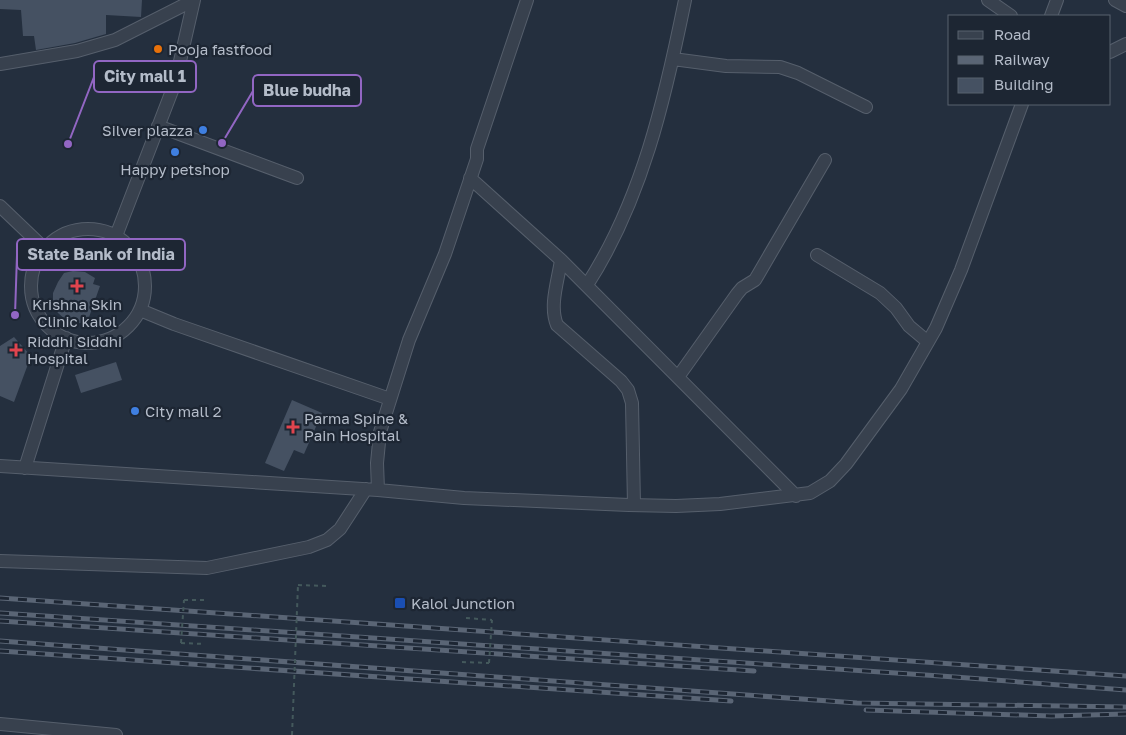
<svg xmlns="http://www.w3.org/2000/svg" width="1126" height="735" viewBox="0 0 1126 735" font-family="'Golos Text',sans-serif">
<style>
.building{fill:#455162}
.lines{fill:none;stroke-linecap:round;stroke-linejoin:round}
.minor-casing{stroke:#565f6c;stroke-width:14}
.path{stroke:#44595c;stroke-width:2;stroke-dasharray:4 4;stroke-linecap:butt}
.minor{stroke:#38414e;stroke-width:12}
.rail-casing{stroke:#5a6575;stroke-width:5}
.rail{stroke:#1d2633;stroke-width:3;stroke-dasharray:9;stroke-linecap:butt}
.path-bridge{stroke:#44595c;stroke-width:2;stroke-dasharray:4 4;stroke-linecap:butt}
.food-dot{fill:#e8710a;stroke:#1d2633;stroke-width:2}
.shop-dot{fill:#3f7fe0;stroke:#1d2633;stroke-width:2}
.health-dot{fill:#e0444e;stroke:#1d2633;stroke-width:2}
.transit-dot{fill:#1a4fb4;stroke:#1d2633;stroke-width:2}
.labels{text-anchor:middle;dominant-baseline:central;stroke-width:4.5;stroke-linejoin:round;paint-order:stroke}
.poi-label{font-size:15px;fill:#b4bcc9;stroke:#1d2633;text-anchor:start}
.leader{fill:none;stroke:#9266c3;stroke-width:2}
.callout-dot{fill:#9266c3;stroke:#1d2633;stroke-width:2}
.callout{fill:#1d2633;stroke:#9266c3;stroke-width:2}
.callout-label{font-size:16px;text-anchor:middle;font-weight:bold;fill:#b4bcc9}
</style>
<rect width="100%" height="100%" fill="#242f3e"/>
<path class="building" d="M0,0H142L141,17L106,15V34L75,43L36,50L34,36H23L21,10L0,9Z
M73,271L85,272L95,278L93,284L100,286L88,320L80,323L66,320L58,313L53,305V293L58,282L64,273Z
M14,337L31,356L14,402L0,396V346Z
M116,362L122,380L81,393L75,375Z
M292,400L322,413L304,454L294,450L284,471L265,463Z"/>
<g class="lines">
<defs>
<path id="minor" d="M988,0L1011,16
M1115,0L1126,6
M1051,16L1057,0
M1110,52L1126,44
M673,59L726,66L780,67L798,73L866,107
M0,64L77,51L115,40L194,0
M158,126L297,178
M470,178L561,260L796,496
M0,206L45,249
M31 286a57 57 0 1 1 114 0a57 57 0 1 1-114 0Z
M116,236L175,83L194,0
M817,255L880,293L896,308L909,326L928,342
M561,260C558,281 549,306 557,325L621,381L628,390L632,403L634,505
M587,285C642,200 665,99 685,0
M140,310L174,324L390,399
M678,377L737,294L742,288L755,280L825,160
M0,466L378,490L464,498L629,505L676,506L720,504L810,493L830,481L846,464L901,389L936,328L961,270L1022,104
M25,468L66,338
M378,490L377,463L380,432L409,340L445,254L477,159V149L527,0
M0,561L207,568L309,547L327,540L340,529L366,489
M0,724L116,735"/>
</defs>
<use href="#minor" class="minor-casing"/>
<path class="path" d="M298,585L326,586
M184,600H207
M466,618L492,620
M181,643L204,644
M462,662L489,663"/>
<use href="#minor" class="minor"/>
<defs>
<path id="rail" d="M0,598L1126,676
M0,613L955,677L1126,690
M0,621L754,671
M0,641L857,703L1126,707
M0,651L731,701
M866,710L1051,716L1126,714"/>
</defs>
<use href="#rail" class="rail-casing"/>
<use href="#rail" class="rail"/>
<path class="path-bridge" d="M181,643L184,600
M489,663L492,620
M292,735L298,585"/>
</g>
<circle class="food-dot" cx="158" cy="49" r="5"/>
<g class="shop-dot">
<circle cx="203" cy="130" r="5"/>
<circle cx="175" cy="152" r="5"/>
<circle cx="135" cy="411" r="5"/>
</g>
<g class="health-dot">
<path d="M74.5 278.5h5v5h5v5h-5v5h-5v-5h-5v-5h5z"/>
<path d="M13.5 342.5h5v5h5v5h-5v5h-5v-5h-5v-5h5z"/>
<path d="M290.5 419.5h5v5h5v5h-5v5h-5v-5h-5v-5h5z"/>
</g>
<rect class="transit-dot" x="394" y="597" width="12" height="12" rx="2.5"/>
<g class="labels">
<g class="poi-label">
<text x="168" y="49">Pooja fastfood</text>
<text x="193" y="130" text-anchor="end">Silver plazza</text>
<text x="175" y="169" text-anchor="middle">Happy petshop</text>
<text x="77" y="304" text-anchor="middle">Krishna Skin<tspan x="77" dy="17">Clinic kalol</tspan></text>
<text x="27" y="341">Riddhi Siddhi<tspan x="27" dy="17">Hospital</tspan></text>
<text x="145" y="411">City mall 2</text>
<text x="304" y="418">Parma Spine &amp;<tspan x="304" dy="17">Pain Hospital</tspan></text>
<text x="411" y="603">Kalol Junction</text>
</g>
</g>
<path class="leader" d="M68 144L94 77M222 143L253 91M15 315L17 255"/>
<g class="callout-dot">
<circle cx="68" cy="144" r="5"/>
<circle cx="222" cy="143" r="5"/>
<circle cx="15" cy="315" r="5"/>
</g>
<g class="callout">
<rect x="94" y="61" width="102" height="31" rx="5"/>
<rect x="253" y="75" width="108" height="31" rx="5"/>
<rect x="17" y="239" width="168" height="31" rx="5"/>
</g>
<g class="callout-label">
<text x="145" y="82">City mall 1</text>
<text x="307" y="96">Blue budha</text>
<text x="101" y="260">State Bank of India</text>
</g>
<rect x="948" y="15" width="162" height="90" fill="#1d2633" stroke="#59626f"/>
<rect x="958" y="31" width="25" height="8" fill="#38414e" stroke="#59626f"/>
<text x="994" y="40" font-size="15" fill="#b4bcc9">Road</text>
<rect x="958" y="56" width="25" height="8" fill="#5a6575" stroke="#59626f"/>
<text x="994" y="65" font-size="15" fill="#b4bcc9">Railway</text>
<rect x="958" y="78" width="25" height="15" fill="#455162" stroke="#59626f"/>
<text x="994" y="90" font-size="15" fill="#b4bcc9">Building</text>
</svg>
